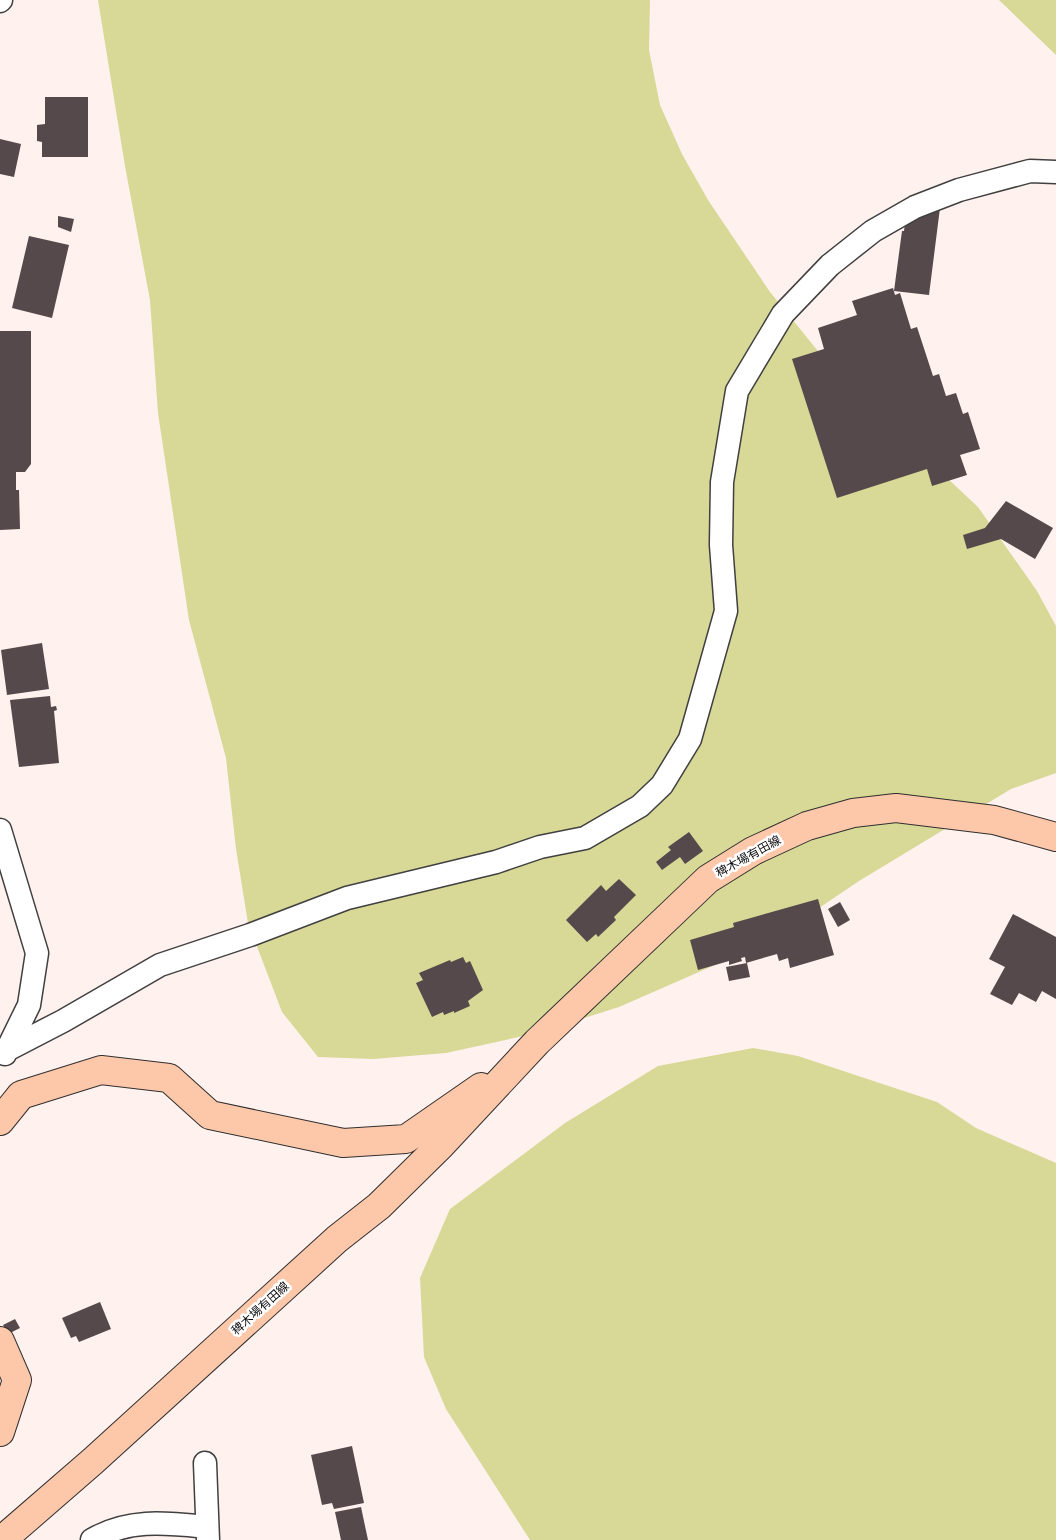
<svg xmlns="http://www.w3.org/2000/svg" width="1056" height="1540" viewBox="0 0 1056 1540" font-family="'Libre Baskerville','Noto Sans JP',serif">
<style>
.forest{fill:#d8d897}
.building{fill:#55494b}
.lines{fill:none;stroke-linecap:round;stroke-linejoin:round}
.minor-casing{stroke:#404040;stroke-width:25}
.secondary-casing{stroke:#2f2f2f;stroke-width:30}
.minor{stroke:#fff;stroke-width:22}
.secondary{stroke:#fdc7a9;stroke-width:28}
.labels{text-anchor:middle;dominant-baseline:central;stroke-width:5;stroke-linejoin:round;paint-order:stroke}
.street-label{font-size:12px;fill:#0d0d0d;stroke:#fff}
</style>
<rect width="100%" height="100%" fill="#fff1ed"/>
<path class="forest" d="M98,0H650L649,50L660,105L682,154L708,200L770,292L839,377L978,507L1037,591L1056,626V773L1011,789L859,881L770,941L619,1007L537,1033L446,1053L373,1059L318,1057L282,1012L248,923L236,849L226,758L189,620L158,413L150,300L125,166Z
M999,0H1056V55Z
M753,1048L798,1056L937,1102L976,1128L1056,1163V1540H530L446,1409L424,1357L420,1278L450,1209L565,1123L658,1066Z"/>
<path class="building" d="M45,97H88V157H42V142L37,141V125L45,124Z
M0,139L21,144L14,177L0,174Z
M941,200L929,295L894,291L902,231H904L906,214Z
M58,216L74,219L71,232L58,227Z
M29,236L69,245L52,318L12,308Z
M893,288L895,295L900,293L911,329L917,327L933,376L939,374L946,396L956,393L963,414L968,412L980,449L960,455L967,475L932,486L927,469L837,498L792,359L824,349L818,328L857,315L852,301Z
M0,331H31V464L25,472H16V490H19L20,529L0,530Z
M1006,501L1053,528L1035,559L1001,539L967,549L963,535L985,528Z
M42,643L49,689L7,695L1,650Z
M50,696L51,707L56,706L57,710L54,711L59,763L19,767L10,700Z
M689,832L703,851L685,864L680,857L662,870L656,862L671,850L668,847Z
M619,879L636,895L614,917L616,920L598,937L596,934L587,942L566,920L601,885L606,891Z
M818,899L834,955L790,968L788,958L779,961L777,954L746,963L745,957L741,958L742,961L729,965V961L698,970L690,940L734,927L733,923Z
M840,902L850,920L838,927L828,909Z
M1013,914L1056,937V999L1042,991L1036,1002L1019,993L1012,1005L990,994L1005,967L989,959Z
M463,957L466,963L470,961L483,990L468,1001L470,1006L454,1013V1011L444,1015L443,1012L432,1017L416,983L423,980L419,973L450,960L451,962Z
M747,963L750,977L729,981L726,967Z
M100,1302L111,1329L79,1342L76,1336L71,1338L62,1318Z
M15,1319L20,1328L8,1334L3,1325Z
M352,1446L364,1503L334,1509L332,1503L322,1505L311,1455Z
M361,1507L368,1540H341L335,1512Z"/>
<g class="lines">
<defs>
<path id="minor" d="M0,1L1,0
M0,830L37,953L29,1005L5,1054
M7,1050L63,1021L160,965L250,935L347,898L496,862L540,847L585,838L640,806L662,785L690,739L726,611L721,545L722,482L737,391L783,314L830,265L873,231L915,207L959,190L1030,171L1056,172
M205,1463L208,1540
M92,1540C128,1518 167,1523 207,1527"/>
<path id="secondary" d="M0,1121L21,1095L101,1070L169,1078L210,1115L343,1143L406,1139L481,1087
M0,1341L17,1380L0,1432
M2,1540L93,1461L337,1239L379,1206L441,1145L537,1042L708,879L753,851L807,826L853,813L896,808L994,820L1056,837"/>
</defs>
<use href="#minor" class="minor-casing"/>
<use href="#secondary" class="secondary-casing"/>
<use href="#minor" class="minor"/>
<use href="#secondary" class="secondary"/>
</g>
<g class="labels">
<g class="street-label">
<text transform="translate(748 856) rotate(-29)">稗木場有田線</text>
<text transform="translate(260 1308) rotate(-42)">稗木場有田線</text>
</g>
</g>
</svg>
